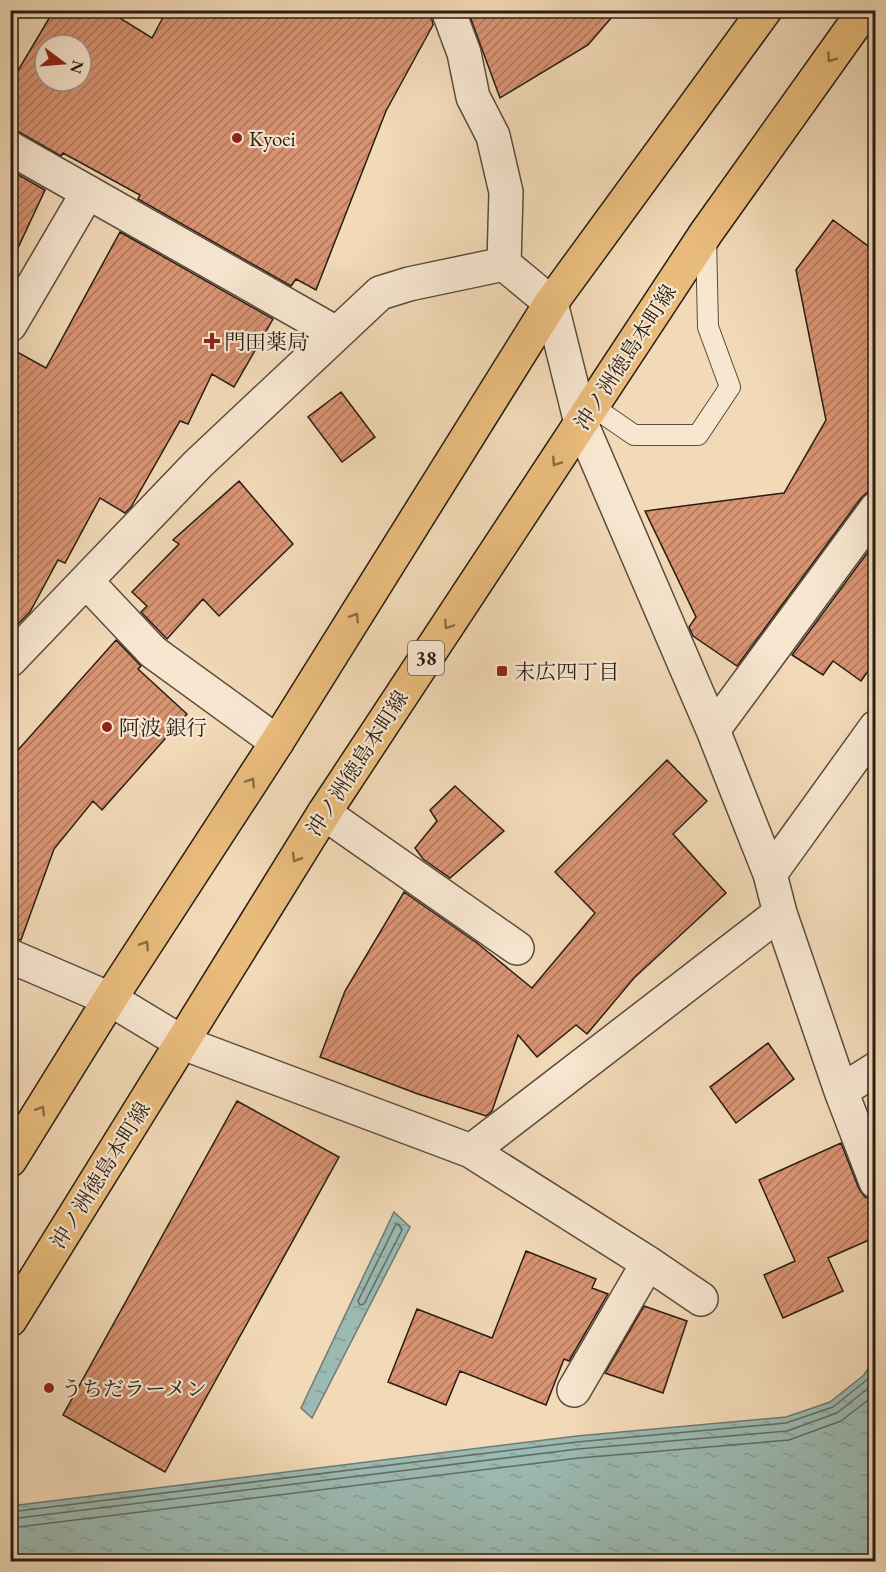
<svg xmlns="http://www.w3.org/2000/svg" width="886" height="1572" viewBox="0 0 886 1572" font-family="'EB Garamond','Noto Serif JP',serif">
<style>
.water{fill:url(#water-ripples);stroke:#6d7b73;stroke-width:1.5}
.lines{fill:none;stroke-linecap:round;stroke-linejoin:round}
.shore{stroke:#626c63;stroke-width:1.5}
.building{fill:url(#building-hatch);stroke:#281d14;stroke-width:1.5;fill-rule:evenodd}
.lane-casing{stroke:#5a4c3d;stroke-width:22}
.street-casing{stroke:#5a4c3d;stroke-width:36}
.primary-casing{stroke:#281d14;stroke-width:36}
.lane{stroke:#f7e6d0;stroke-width:20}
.street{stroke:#f7e6d0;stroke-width:33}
.primary{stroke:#e9bc7c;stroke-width:33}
.oneway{stroke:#886c48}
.poi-dot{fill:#8f2418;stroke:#f7e6d0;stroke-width:2}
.labels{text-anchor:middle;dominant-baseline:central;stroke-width:4.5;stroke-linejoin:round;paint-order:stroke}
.shield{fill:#f7e6d0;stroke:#66594c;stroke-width:1.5}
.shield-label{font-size:20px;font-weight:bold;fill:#281d14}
.poi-label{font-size:21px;fill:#281d14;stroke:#f7e6d0;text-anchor:start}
.street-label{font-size:21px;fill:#281d14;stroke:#f7e6d0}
</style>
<defs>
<pattern id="water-ripples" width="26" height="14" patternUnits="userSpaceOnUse" patternTransform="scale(1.5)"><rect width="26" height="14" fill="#9bbab2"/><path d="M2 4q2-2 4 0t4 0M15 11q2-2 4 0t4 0" fill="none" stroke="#869f98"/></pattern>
<pattern id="building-hatch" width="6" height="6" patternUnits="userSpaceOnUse" patternTransform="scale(1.5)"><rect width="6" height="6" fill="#d89372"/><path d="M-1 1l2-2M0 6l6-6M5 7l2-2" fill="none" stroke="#af775c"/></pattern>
</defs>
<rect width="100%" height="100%" fill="#f2d9b7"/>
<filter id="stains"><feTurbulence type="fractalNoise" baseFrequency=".00333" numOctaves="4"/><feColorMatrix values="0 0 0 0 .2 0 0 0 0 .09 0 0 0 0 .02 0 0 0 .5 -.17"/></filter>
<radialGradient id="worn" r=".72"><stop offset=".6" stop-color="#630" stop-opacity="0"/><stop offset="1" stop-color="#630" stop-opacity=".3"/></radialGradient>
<path class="water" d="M394,1212L410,1227L312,1418L301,1408Z
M875,1358V1561H11V1506L577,1436L786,1417L830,1402L864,1375Z"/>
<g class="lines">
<path class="shore" d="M396,1224L399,1225L402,1230L364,1304L360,1305L358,1301Z
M10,1512L577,1442L786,1423L833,1407L868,1379L876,1369
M10,1519L578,1449L787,1431L837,1413L876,1382
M10,1528L579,1458L789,1440L841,1421L876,1394"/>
</g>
<path class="building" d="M54,10H107L152,38L167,10H430L433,25L386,111L316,290L296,279L291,286L138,199L140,195L63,153L61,156L19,132L10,129V84ZM45,45H81V81H45Z
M545,10H618L588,45L500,98L468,11Z
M10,170L45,190L10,265Z
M833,220L876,252V491L868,492L861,498L737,666L693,636L689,627L696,617L645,511L784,493L826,420L796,270Z
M120,232L273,319L234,387L212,374L188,424L180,421L131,507L125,513L100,498L65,563L58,560L30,612L10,632V348L46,368Z
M341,392L375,437L342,462L308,417Z
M239,481L293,544L219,616L203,599L167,639L141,612L147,606L132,592L179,544L173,540Z
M876,541V660L861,681L833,661L823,675L792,655Z
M116,640L141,666L138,669L187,714L102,810L93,801L54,849L21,940L10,938V759Z
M667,760L707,801L673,834L726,893L634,978L587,1034L576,1025L537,1057L518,1035L492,1111L486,1116L418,1094L320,1057L345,991L404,892L477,943L532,988L595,913L555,872Z
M455,786L504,831L450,878L423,859L415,848L437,821L430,810Z
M768,1043L794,1079L736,1123L710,1087Z
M237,1101L339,1157L165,1472L63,1415Z
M841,1143L859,1189L865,1197L876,1200V1237L828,1258L843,1291L783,1318L764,1275L795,1261L759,1180Z
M526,1251L596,1279L592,1288L608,1294L569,1361L564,1359L546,1405L460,1371L446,1405L388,1382L417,1309L492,1338Z
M644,1306L687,1321L663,1393L605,1373Z"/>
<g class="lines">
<defs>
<path id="lane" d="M592,406L634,435H698L730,387L708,327L706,236"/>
<path id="street" d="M448,10L464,53L473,97L493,136L506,192L504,264
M10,148L336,333
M10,325L88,192
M86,581L153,652L277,742
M10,660L198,464L380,293L409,284L504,264L551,303L581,423L713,730L770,874L780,913L841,1091L876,1182
M713,730L876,509
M324,813L517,948
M770,874L876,727
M10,956L110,999L183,1043L471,1151L648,1263L701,1299
M841,1091L876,1069
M471,1151L780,913
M574,1390L648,1263"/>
<path id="primary" d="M10,1160L110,999L277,742L551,303L765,10
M10,1320L324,813L706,233L865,10"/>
</defs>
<use href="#lane" class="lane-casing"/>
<use href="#street" class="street-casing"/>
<use href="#primary" class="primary-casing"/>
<use href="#lane" class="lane"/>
<use href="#street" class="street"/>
<use href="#primary" class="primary"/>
</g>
<defs><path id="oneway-chevron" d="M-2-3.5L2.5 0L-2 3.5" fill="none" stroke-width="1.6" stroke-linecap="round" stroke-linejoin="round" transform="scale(1.5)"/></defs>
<g class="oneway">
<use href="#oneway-chevron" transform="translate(831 58) rotate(125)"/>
<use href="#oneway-chevron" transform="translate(556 462) rotate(123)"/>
<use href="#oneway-chevron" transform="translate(355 617) rotate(-58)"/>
<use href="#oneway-chevron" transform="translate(448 625) rotate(123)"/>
<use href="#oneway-chevron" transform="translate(251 782) rotate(-57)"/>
<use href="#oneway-chevron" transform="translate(296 858) rotate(121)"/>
<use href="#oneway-chevron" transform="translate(145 945) rotate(-57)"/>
<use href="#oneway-chevron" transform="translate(41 1110) rotate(-58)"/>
</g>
<g class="poi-dot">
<circle cx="237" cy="138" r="6"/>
<path d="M209 332h6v6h6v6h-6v6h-6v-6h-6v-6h6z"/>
<rect x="496" y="665" width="12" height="12" rx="3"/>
<circle cx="107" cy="727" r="6"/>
<circle cx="49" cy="1388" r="6"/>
</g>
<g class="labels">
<rect class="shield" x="408" y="641" width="36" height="34" rx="4.5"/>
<g class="shield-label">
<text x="426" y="658">38</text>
</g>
<g class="poi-label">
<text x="249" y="138">Kyoei</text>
<text x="224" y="341">門田薬局</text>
<text x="514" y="671">末広四丁目</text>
<text x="119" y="727">阿波 銀行</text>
<text x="61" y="1388">うちだラーメン</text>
</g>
<g class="street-label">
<text transform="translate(625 357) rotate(-57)">沖ノ洲徳島本町線</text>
<text transform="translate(357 763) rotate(-57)">沖ノ洲徳島本町線</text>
<text transform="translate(100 1175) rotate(-58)">沖ノ洲徳島本町線</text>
</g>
</g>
<rect width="886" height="1572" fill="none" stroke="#f2d9b7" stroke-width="36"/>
<rect x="12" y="12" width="862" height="1548" fill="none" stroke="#281d14" stroke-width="3"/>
<rect x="18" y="18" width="850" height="1536" fill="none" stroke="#281d14" stroke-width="1.5"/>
<g transform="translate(63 63) rotate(106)"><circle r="28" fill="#f7e6d0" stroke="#a49685" stroke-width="1.5"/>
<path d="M0-4.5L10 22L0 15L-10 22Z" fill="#8f2418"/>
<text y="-9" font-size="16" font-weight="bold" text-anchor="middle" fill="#281d14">N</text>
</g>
<rect width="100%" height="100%" filter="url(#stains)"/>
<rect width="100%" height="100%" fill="url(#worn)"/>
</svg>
